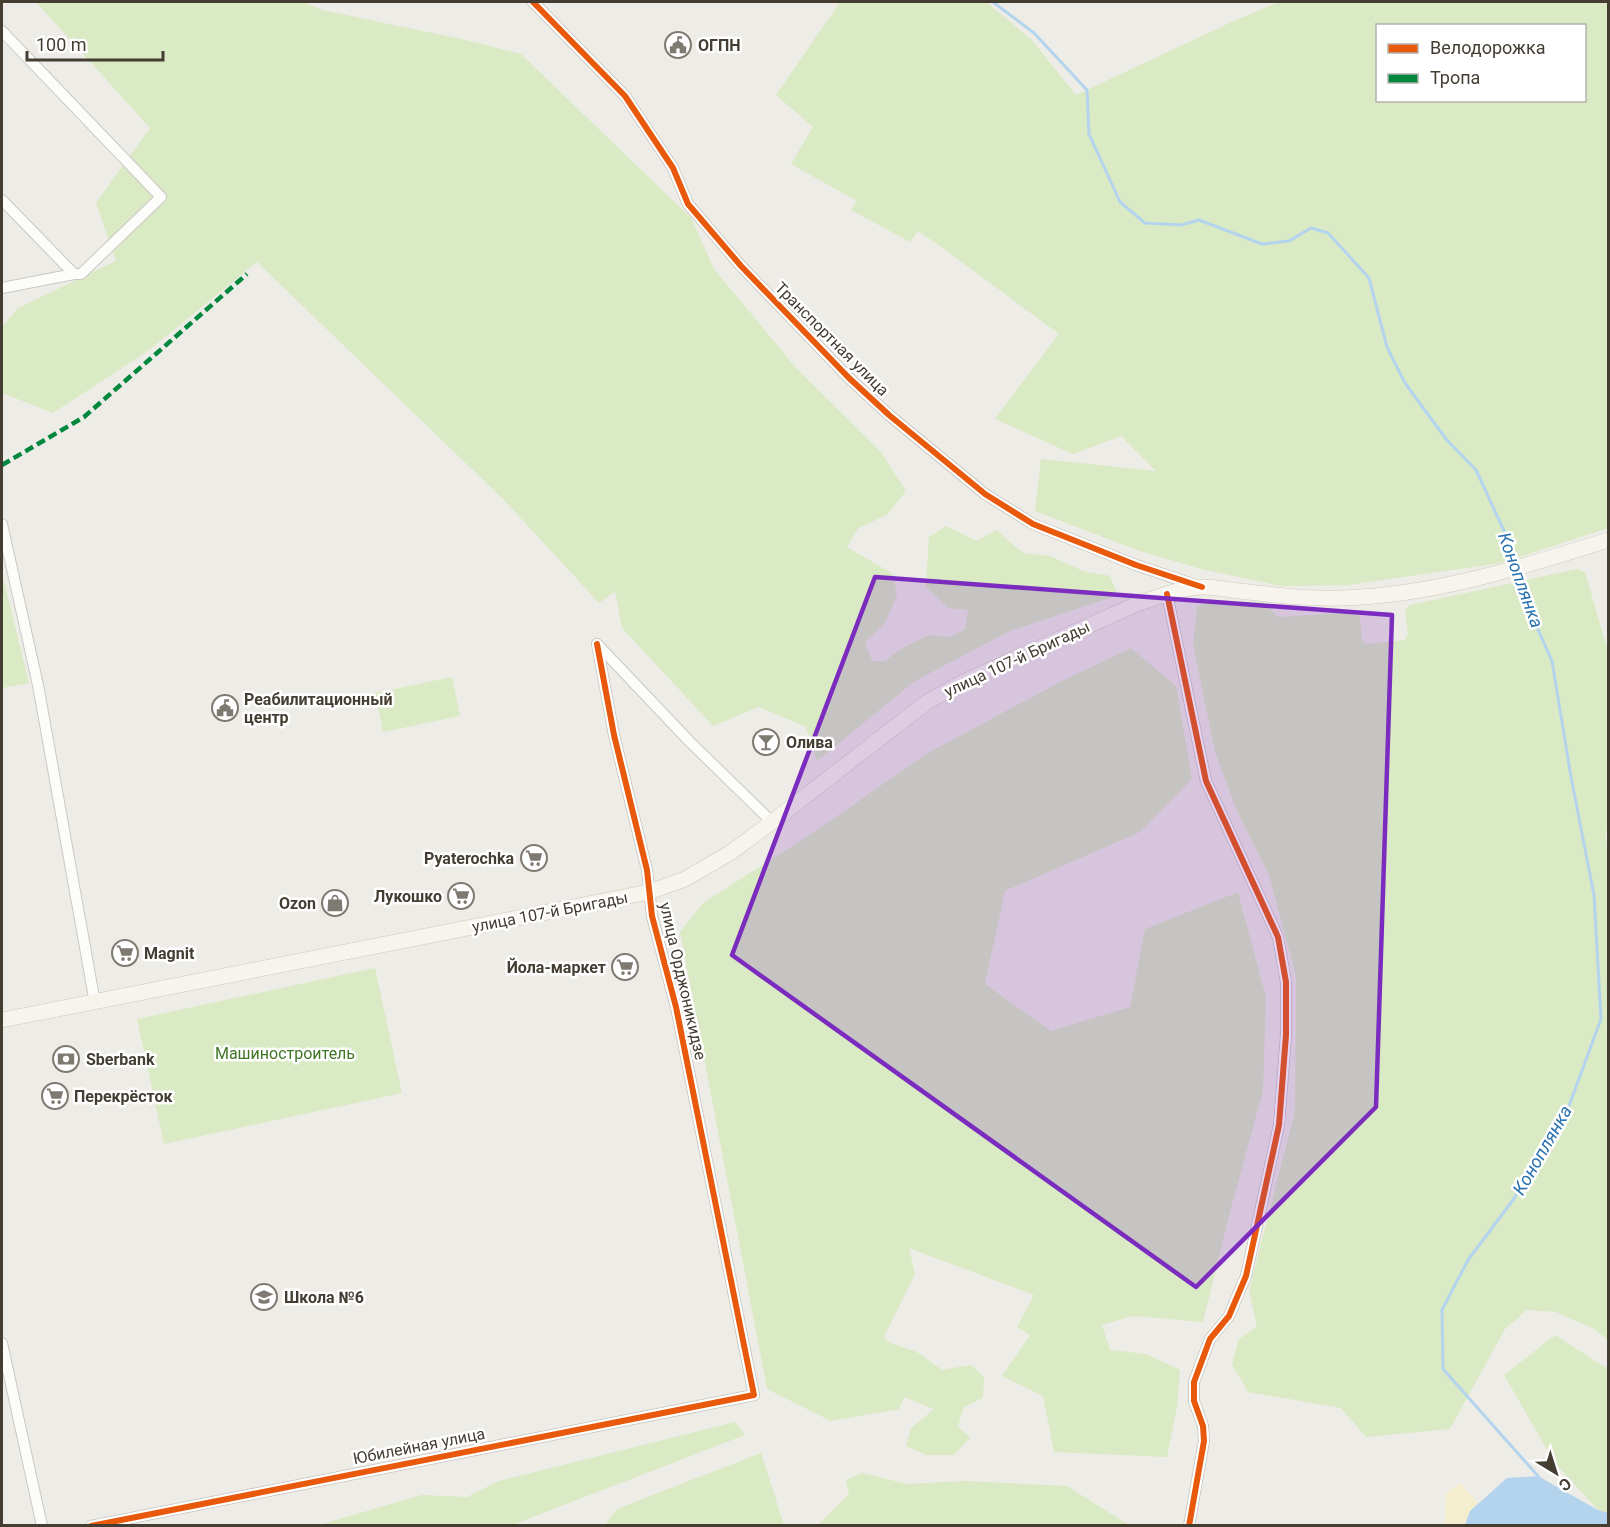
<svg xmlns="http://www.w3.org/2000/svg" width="1610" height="1527" viewBox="0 0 1610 1527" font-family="Roboto,sans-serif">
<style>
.green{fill:#d9eac4;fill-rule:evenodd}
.sand{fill:#f4edce}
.water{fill:#b4d4ee}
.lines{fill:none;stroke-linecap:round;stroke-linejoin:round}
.stream{stroke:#b4d4ee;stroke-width:3}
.street-casing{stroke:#cac8c2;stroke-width:12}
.secondary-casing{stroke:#cdc9bd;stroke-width:16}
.street{stroke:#fcfcfb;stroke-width:10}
.secondary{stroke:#f6f4ec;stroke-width:15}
.quiet{stroke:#00873e;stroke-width:4.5;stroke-dasharray:9 4.5;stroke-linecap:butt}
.cycleway-casing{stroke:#fff;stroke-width:10}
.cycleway{stroke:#e8590c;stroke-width:6}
.marked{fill:#7b2cbf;fill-opacity:0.2;stroke:#7b2cbf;stroke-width:4.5;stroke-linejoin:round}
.labels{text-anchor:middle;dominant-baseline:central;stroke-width:5;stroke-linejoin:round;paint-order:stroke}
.poi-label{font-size:16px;font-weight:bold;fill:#433d32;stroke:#fff;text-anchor:start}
.street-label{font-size:16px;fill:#433d32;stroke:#fff}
.park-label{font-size:16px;fill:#407525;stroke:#fff}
.water-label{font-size:18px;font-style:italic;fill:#2a71b0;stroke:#fff}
</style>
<rect width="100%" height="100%" fill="#eeece6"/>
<path class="green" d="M36,2H302L322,10L466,40L521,54L691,218L714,269L796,368L881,452L906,491L887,515L858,528L847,547L893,574L897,596L885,623L865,642L872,661H885L902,648L929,635L951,637L965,629L968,610L948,608L926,587L929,537L946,526L977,541L996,530L1023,553L1050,556L1083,571L1110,576L1118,595L1010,631L915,681L817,761L806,727L759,707L713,726L622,628L615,591L599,603L505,501L257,262L148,351L53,413L2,393V327L18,308L116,261L96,203L150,128Z
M840,2H986L1031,39L1076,95L1234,21L1279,2H1608V528L1501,563L1348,585L1281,586L1201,569L1137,550L1035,511L1041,459L1156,471L1121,436L1073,454L995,419L1059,334L947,251L918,231L910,242L851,210L857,201L791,164L813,127L776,95ZM1378,26H1584V100H1378Z
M1577,569L1585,572L1608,652V830L1605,832L1608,859V1340L1594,1329L1556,1312L1527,1310L1505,1329L1450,1429L1366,1437L1341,1408L1248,1392L1232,1364L1239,1339L1257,1326L1249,1291L1295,1111L1296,977L1269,875L1237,811L1215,752L1193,645L1197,607L1207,601L1264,602L1278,617L1355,612L1360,616L1362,641L1366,644L1405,640L1408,634L1405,611L1410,605Z
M2,574L29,683L2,688Z
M1131,648L1176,686L1192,779L1140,832L1005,891L985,984L1051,1031L1130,1007L1145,929L1238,892L1266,997L1263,1091L1229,1216L1203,1322L1133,1316L1102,1325L1110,1350L1146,1354L1180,1370L1177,1407L1167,1457L1054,1452L1043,1396L1002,1376L1030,1335L1017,1327L1034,1295L909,1248L915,1274L884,1337L890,1343L917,1352L942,1370L971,1365L984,1377L983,1398L964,1407L958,1426L970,1438L954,1455H926L906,1446L911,1428L934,1409L904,1397L899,1409L831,1421L767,1389L680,932L703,903L817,830L926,754L1062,681Z
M452,677L460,716L383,732L375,693Z
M375,968L402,1093L164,1144L137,1019Z
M1555,1335L1608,1369V1513L1598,1510L1555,1463L1504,1375Z
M735,1422L745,1435L512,1525H319L422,1495L467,1497L499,1481Z
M761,1453L784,1525L610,1526L606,1523L617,1509Z
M862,1473L907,1484L965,1481L1067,1486L1129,1525H818L849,1494L846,1480Z"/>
<path class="sand" d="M1460,1483L1478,1503L1470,1511L1465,1525L1445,1526L1446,1494Z"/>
<path class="water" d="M1538,1476L1598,1510L1608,1513V1525H1465L1470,1511L1507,1478Z"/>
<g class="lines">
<path class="stream" d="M993,2L1034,33L1087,90L1089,134L1120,202L1145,223L1181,225L1199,220L1262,244L1289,241L1311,228L1328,233L1369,278L1387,347L1405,383L1446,439L1476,470L1511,546L1514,562
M1516,572L1519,587L1552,661L1571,777L1594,895L1601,1019L1566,1114L1513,1200L1468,1260L1442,1310L1443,1369L1538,1476"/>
<defs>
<path id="street" d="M533,2L625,96L673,168L688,204L741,266L849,378L889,415L985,494L1033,524L1136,565L1198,586
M2,31L161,197L81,274H74L2,288
M2,200L74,274
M2,524L38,685L95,1003
M1167,594L1206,781L1278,937L1286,982V1035L1279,1125L1246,1276L1229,1316L1210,1339L1194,1382V1401L1203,1426L1204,1441L1189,1526
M598,645L689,741L772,822
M2,1343L42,1526
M91,1526L754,1395L676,1007L652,916L647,870L614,735L597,644"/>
<path id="secondary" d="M2,1020L649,892L685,879L730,853L772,822L927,702L963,682L1137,604C1158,597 1182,587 1204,587C1216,587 1228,590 1240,591C1274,595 1307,599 1341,598C1431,596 1523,567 1608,540"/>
</defs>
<use href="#street" class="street-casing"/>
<use href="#secondary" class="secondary-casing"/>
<use href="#street" class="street"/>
<use href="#secondary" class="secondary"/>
<path class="quiet" d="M2,465L84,417L247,274"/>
<defs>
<path id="cycleway" d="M533,2L625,96L673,168L688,204L741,266L849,378L889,415L985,494L1033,524L1136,565L1202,587
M1167,594L1206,781L1278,937L1286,982V1035L1279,1125L1246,1276L1229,1316L1210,1339L1194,1382V1401L1203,1426L1204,1441L1189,1526
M91,1526L754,1395L676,1007L652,916L647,870L614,735L597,644"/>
</defs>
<use href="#cycleway" class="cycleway-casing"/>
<use href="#cycleway" class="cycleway"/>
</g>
<path class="marked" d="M875,577L1392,615L1376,1107L1196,1287L732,955Z"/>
<defs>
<symbol id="civic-ring" viewBox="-11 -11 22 22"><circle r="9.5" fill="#fff" stroke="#7f7a71" stroke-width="1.5"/><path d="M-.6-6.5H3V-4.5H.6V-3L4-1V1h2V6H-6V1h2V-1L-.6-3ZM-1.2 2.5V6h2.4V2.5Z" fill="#7f7a71"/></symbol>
<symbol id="bar-ring" viewBox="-11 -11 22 22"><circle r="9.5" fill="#fff" stroke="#7f7a71" stroke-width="1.5"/><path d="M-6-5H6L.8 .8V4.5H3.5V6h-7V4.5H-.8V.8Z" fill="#7f7a71"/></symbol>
<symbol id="supermarket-ring" viewBox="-11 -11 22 22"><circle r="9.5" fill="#fff" stroke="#7f7a71" stroke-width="1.5"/><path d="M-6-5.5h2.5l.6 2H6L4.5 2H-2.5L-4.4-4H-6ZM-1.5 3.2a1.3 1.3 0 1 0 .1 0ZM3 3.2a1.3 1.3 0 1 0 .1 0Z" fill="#7f7a71"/></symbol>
<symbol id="shop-ring" viewBox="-11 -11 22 22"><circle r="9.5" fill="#fff" stroke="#7f7a71" stroke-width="1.5"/><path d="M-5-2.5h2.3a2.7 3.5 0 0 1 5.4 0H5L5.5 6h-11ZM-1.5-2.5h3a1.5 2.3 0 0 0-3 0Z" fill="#7f7a71"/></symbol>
<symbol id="bank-ring" viewBox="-11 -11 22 22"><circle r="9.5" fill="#fff" stroke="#7f7a71" stroke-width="1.5"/><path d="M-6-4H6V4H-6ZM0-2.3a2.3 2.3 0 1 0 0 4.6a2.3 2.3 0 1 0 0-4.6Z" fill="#7f7a71"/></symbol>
<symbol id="school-ring" viewBox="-11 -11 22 22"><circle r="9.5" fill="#fff" stroke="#7f7a71" stroke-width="1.5"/><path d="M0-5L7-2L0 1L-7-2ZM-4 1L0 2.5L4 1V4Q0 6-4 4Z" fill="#7f7a71"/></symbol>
</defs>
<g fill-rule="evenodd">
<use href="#civic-ring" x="663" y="30" width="30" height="30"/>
<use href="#civic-ring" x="210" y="693" width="30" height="30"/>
<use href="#bar-ring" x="751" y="727" width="30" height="30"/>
<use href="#supermarket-ring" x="519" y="843" width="30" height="30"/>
<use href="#supermarket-ring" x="446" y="881" width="30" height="30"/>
<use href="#shop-ring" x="320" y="888" width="30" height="30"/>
<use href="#supermarket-ring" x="110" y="938" width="30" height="30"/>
<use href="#supermarket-ring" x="610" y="952" width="30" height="30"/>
<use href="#bank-ring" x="51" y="1044" width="30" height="30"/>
<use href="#supermarket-ring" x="40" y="1081" width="30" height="30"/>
<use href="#school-ring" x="249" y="1282" width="30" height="30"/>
</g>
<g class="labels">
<g class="poi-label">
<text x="698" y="45">ОГПН</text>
<text x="244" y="699">Реабилитационный<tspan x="244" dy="18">центр</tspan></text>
<text x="786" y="742">Олива</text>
<text x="514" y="858" text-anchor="end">Pyaterochka</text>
<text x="442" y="896" text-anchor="end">Лукошко</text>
<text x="316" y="903" text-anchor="end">Ozon</text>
<text x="144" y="953">Magnit</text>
<text x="606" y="967" text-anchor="end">Йола-маркет</text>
<text x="86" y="1059">Sberbank</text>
<text x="74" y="1096">Перекрёсток</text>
<text x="284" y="1297">Школа №6</text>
</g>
<g class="street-label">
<text transform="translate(832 339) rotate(45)">Транспортная улица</text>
<text transform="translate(1017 659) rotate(-25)">улица 107-й Бригады</text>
<text transform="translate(550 912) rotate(-11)">улица 107-й Бригады</text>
<text transform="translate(683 981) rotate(77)">улица Орджоникидзе</text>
<text transform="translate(419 1446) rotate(-11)">Юбилейная улица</text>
</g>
<g class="park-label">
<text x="285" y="1053">Машиностроитель</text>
</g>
<g class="water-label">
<text transform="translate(1521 580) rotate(70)">Коноплянка</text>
<text transform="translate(1542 1150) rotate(-60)">Коноплянка</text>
</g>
</g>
<rect width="1610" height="1527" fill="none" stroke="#433d32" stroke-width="6"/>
<rect x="1376" y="24" width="210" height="78" fill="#ffffff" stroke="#b4b1ad" stroke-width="1.5"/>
<rect x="1388" y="44" width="30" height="9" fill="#e8590c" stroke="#b4b1ad" stroke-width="1.5"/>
<text x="1430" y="54" font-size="18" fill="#433d32">Велодорожка</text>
<rect x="1388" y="74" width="30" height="9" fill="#00873e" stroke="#b4b1ad" stroke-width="1.5"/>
<text x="1430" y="84" font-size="18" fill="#433d32">Тропа</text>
<g transform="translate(1556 1473) rotate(142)" stroke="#ffffff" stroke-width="4.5" paint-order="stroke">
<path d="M0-4.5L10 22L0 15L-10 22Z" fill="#433d32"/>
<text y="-9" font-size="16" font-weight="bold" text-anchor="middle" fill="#433d32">С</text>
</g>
<path d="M27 51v9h136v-9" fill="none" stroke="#433d32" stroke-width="3"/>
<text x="36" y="51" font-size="18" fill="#433d32" stroke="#ffffff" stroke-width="4.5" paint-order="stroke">100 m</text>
</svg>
